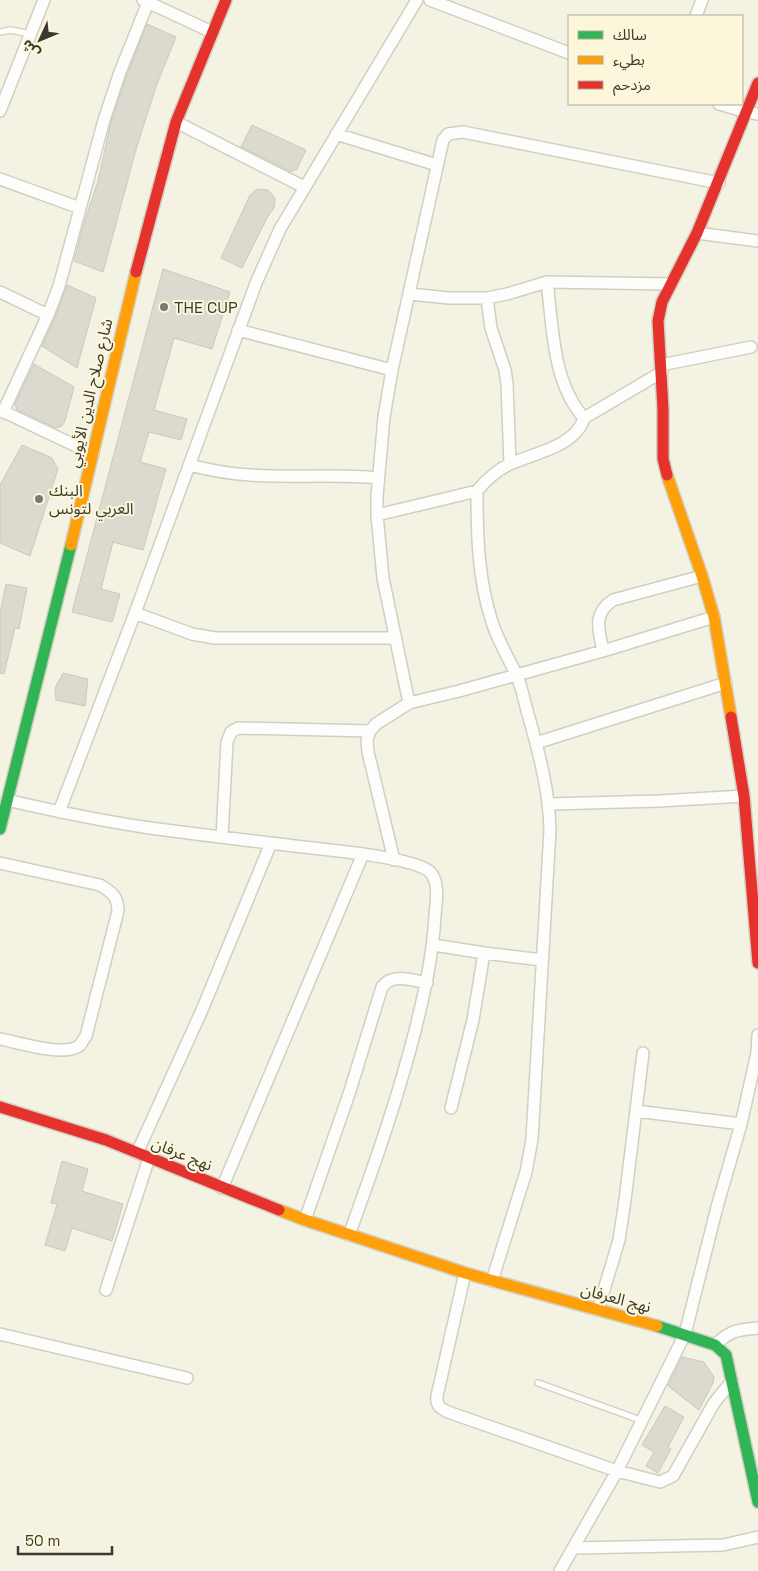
<svg xmlns="http://www.w3.org/2000/svg" width="758" height="1571" viewBox="0 0 758 1571" font-family="'Space Grotesk','Noto Sans Arabic',sans-serif">
<style>
.building{fill:#dcdace;stroke:#cbc9be}
.lines{fill:none;stroke-linecap:round;stroke-linejoin:round}
.lane-casing{stroke:#d1cfc2;stroke-width:8}
.street-casing{stroke:#d1cfc2;stroke-width:14}
.fast-casing{stroke:#d1cfc2;stroke-width:14}
.slow-casing{stroke:#d1cfc2;stroke-width:14}
.jam-casing{stroke:#d1cfc2;stroke-width:14}
.lane{stroke:#fdfdfb;stroke-width:5.5}
.street{stroke:#fdfdfb;stroke-width:11}
.fast{stroke:#30b455;stroke-width:11}
.slow{stroke:#ff9f0a;stroke-width:11}
.jam{stroke:#e5322d;stroke-width:11}
.poi-dot{fill:#7c7a6e;stroke:#fcf7db;stroke-width:2}
.labels{text-anchor:middle;dominant-baseline:central;stroke-width:4;stroke-linejoin:round;paint-order:stroke}
.poi-label{font-size:16px;fill:#3c3a2f;stroke:#fcf7db;text-anchor:start}
.street-label{font-size:16px;fill:#3c3a2f;stroke:#fcf7db}
</style>
<rect width="100%" height="100%" fill="#f4f2e3"/>
<path class="building" d="M147,24L176,37L157,84L137,146L103,272L74,261L85,220L98,181L111,122L127,75Z
M252,125L306,150L297,169L291,172L241,147Z
M257,189L268,190L275,198L274,208L268,216L242,268L221,258L250,195Z
M163,269L230,292L212,349L174,338L154,410L187,419L181,440L149,432L140,462L166,469L143,550L113,542L101,589L120,594L112,622L72,612Z
M67,285L96,298L77,368L42,346L55,318Z
M34,364L74,387L65,421L62,426L56,428L17,410L15,404Z
M22,445L52,458L58,469L30,556L0,543V485Z
M6,584L27,588L19,629L15,628L4,674L0,673V613Z
M63,673L88,679L85,706L56,700L55,688Z
M62,1161L88,1169L82,1191L123,1204L112,1241L72,1228L65,1251L45,1245L57,1204L51,1203Z
M682,1357L704,1362L714,1377L713,1383L699,1410L668,1386Z
M665,1406L684,1417L668,1447L671,1449L658,1473L646,1466L654,1452L642,1445Z"/>
<g class="lines">
<defs>
<path id="lane" d="M0,32L11,30L30,34
M538,1383L643,1421"/>
<path id="street" d="M143,0L212,32
M430,0L569,53
M696,16L702,0
M719,104L747,112L758,114
M0,111L44,0
M176,122L304,187
M336,134L437,165
M0,179L80,208
M697,233L758,241
M547,282C553,327 552,382 584,418
M0,292L48,315
M409,294L449,298H487L507,294L547,282L670,284
M487,298L491,328L505,370L507,384L510,464
M238,330L392,370
M661,365L751,347
M0,410L93,454
M3,412L48,315L59,286L104,120L120,72L149,0
M189,465C209,470 229,474 250,475C293,478 335,474 378,478
M477,491C477,536 478,579 492,622C498,641 508,657 516,674C522,686 524,701 528,714C539,753 549,789 550,830L532,1139L526,1172L492,1281
M377,515L477,491C487,479 497,470 510,464C535,453 576,446 584,418L662,372
M135,613L192,634L215,638H396
M603,651C599,630 592,614 613,600L702,576
M409,703L383,578L377,515V496L384,417L392,370L443,140L448,134L463,132L719,183
M536,743L726,683
M7,800C54,811 102,821 150,828C196,834 242,840 287,845C314,849 413,856 430,872C440,882 436,903 435,915C433,954 425,990 416,1027C398,1098 374,1166 349,1235
M550,804L659,801L744,796
M59,812L135,613L256,283L280,229L417,0
M222,837L227,742L231,732L238,728L370,731
M394,860L368,752L367,740L370,731L376,724L409,703L459,691L603,651L714,617
M0,863L100,885C112,892 118,897 118,911L86,1036C84,1038 82,1043 80,1045C66,1058 17,1042 0,1039
M434,945L484,953L542,960
M451,1108L473,1020L484,953
M636,1111L741,1124
M137,1153L202,1010L271,843
M222,1188L363,854
M305,1220L349,1094L382,987C393,973 411,980 427,983
M465,1273L437,1396C436,1406 440,1408 448,1412L617,1471L660,1482L673,1476L714,1403L732,1381
M106,1290L149,1158
M598,1310L619,1240L625,1200L643,1053
M0,1334L187,1378
M715,1345C731,1330 737,1330 758,1328
M574,1548L723,1545L758,1537
M560,1571L617,1471L685,1334L717,1207L741,1124L757,1053L758,1035"/>
<path id="fast" d="M0,829L71,545
M657,1326L715,1345L726,1355L758,1502"/>
<path id="slow" d="M667,475L702,576L714,617L731,717
M71,545L136,272
M279,1210L305,1220L465,1273L657,1326"/>
<path id="jam" d="M136,272L176,122L226,0
M667,475L663,459V409L658,321L662,302L697,233L758,83
M731,717L744,796L758,963
M0,1107L106,1140L279,1210"/>
</defs>
<use href="#lane" class="lane-casing"/>
<use href="#street" class="street-casing"/>
<use href="#fast" class="fast-casing"/>
<use href="#slow" class="slow-casing"/>
<use href="#jam" class="jam-casing"/>
<use href="#lane" class="lane"/>
<use href="#street" class="street"/>
<use href="#fast" class="fast"/>
<use href="#slow" class="slow"/>
<use href="#jam" class="jam"/>
</g>
<g class="poi-dot">
<circle cx="164" cy="307" r="5"/>
<circle cx="39" cy="499" r="5"/>
</g>
<g class="labels">
<g class="poi-label">
<text x="174" y="307">THE CUP</text>
<text x="49" y="490">البنك<tspan x="49" dy="18">العربي لتونس</tspan></text>
</g>
<g class="street-label">
<text transform="translate(90 393) rotate(-77)">شارع صلاح الدين الأيوبي</text>
<text transform="translate(182 1154) rotate(22)">نهج عرفان</text>
<text transform="translate(616 1298) rotate(15)">نهج العرفان</text>
</g>
</g>
<rect x="568" y="15" width="175" height="90" fill="#fcf7db" stroke="#afab96"/>
<rect x="578" y="31" width="25" height="8" fill="#30b455" stroke="#afab96"/>
<text x="613" y="40" font-size="15" fill="#3c3a2f">سالك</text>
<rect x="578" y="56" width="25" height="8" fill="#ff9f0a" stroke="#afab96"/>
<text x="613" y="65" font-size="15" fill="#3c3a2f">بطيء</text>
<rect x="578" y="81" width="25" height="8" fill="#e5322d" stroke="#afab96"/>
<text x="613" y="90" font-size="15" fill="#3c3a2f">مزدحم</text>
<g transform="translate(40 40) rotate(226)" stroke="#fcf7db" stroke-width="4" paint-order="stroke">
<path d="M0-4L9 19L0 12L-9 19Z" fill="#3c3a2f"/>
<text y="-8" font-size="14" font-weight="bold" text-anchor="middle" fill="#3c3a2f">ش</text>
</g>
<path d="M18 1546v8h94v-8" fill="none" stroke="#3c3a2f" stroke-width="2.5"/>
<text x="25" y="1546" font-size="15" fill="#3c3a2f" stroke="#fcf7db" stroke-width="4" paint-order="stroke">50 m</text>
</svg>
